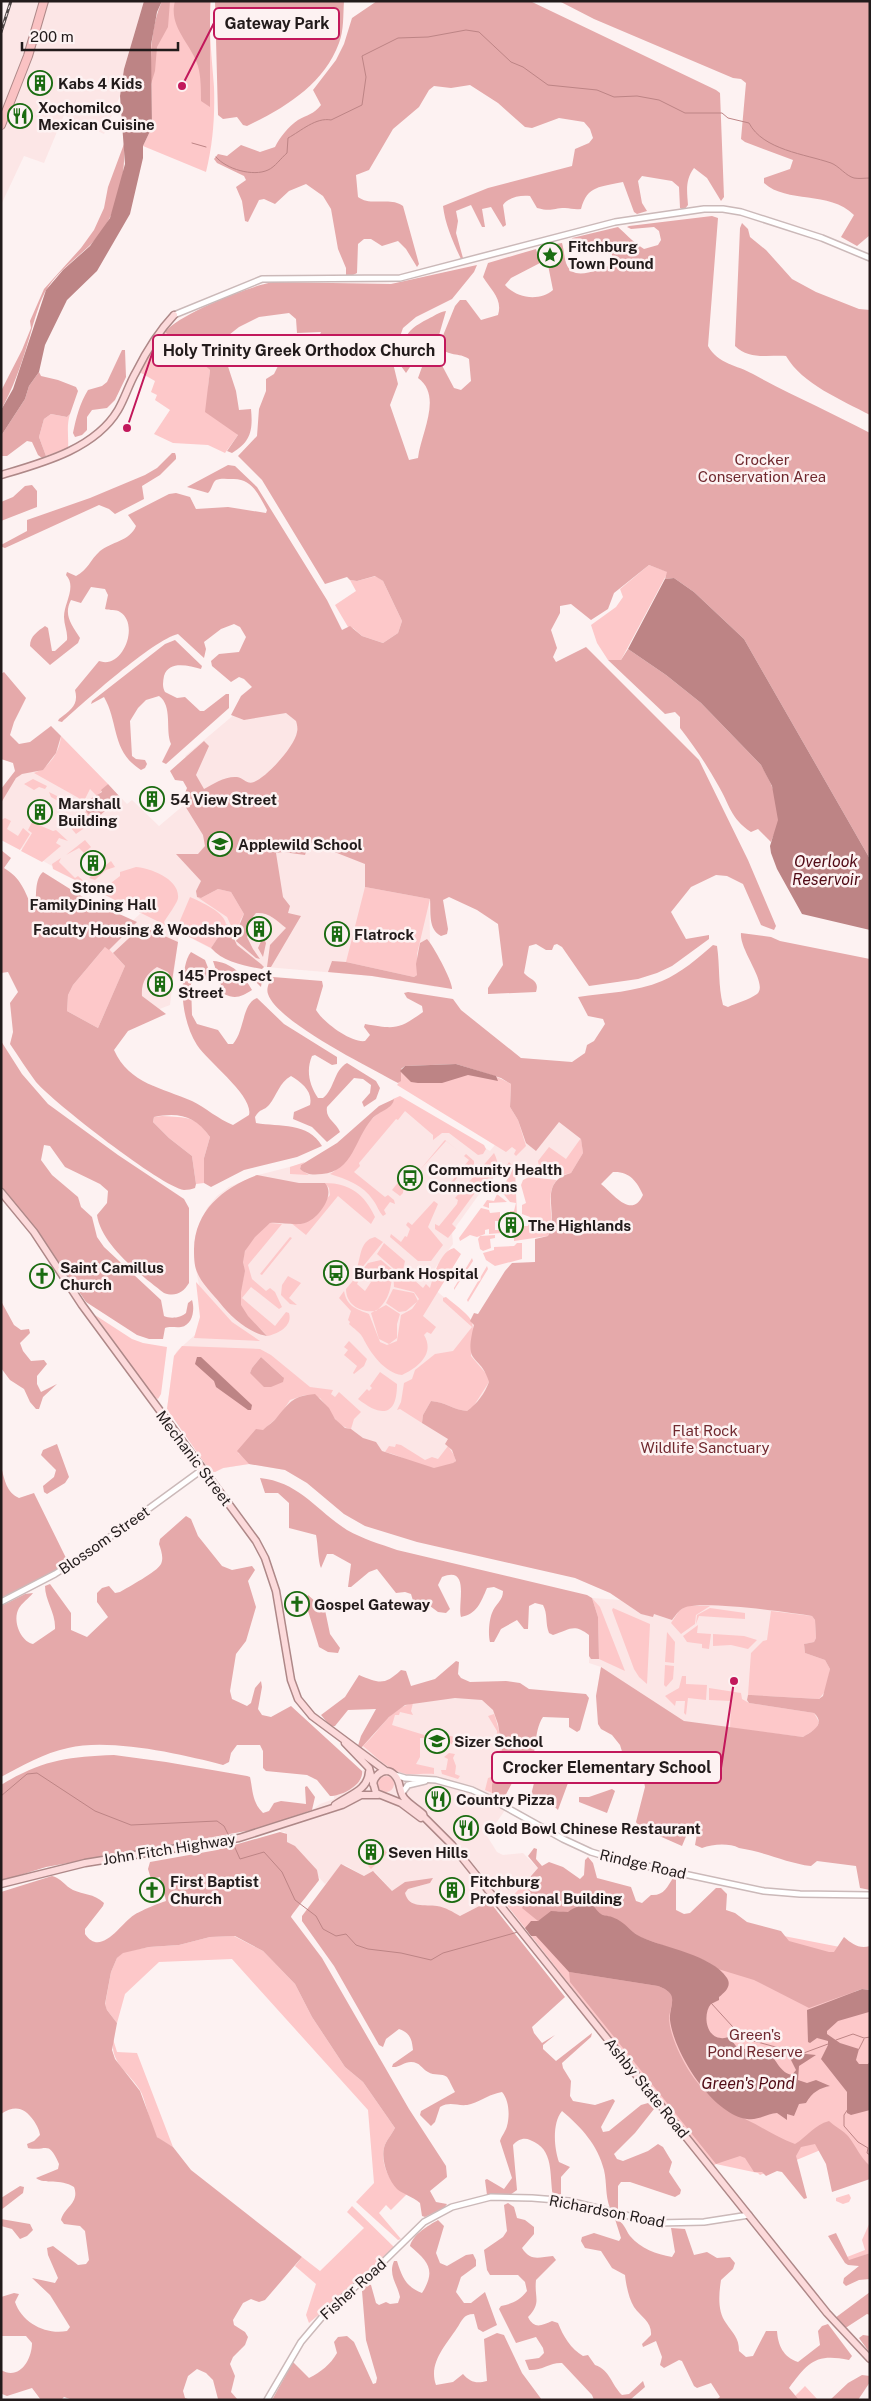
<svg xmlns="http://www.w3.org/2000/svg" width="871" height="2401" viewBox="0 0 871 2401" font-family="'Public Sans',sans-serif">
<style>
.built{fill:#fce6e6}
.green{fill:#fdc8c9;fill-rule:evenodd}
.forest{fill:#e5a9aa;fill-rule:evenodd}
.water{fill:#bd8485}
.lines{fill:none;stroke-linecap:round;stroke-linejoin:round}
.stream{stroke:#bd8485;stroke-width:1}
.minor-casing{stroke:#cbb9b9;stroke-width:8}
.major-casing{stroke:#ae8888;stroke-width:9}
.highway-casing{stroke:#ae8888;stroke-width:10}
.minor{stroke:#fff;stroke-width:5}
.major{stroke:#fcdadb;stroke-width:6}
.highway{stroke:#fac2c3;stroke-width:8}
.rail-casing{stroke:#514949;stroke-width:3}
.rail{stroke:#fdf2f2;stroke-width:1;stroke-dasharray:4;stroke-linecap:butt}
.labels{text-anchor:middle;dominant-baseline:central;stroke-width:5;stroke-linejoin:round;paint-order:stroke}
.poi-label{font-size:15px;font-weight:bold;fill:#221b1b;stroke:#fdf2f2;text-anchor:start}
.park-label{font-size:15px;fill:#70292f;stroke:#fdf2f2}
.street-label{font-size:15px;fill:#221b1b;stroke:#fdf2f2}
.water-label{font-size:16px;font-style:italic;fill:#510b16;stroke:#fdf2f2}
.leader{fill:none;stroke:#c2185b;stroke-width:2}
.callout-dot{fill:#c2185b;stroke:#fdf2f2;stroke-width:2}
.callout{fill:#fdf2f2;stroke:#c2185b;stroke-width:2}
.callout-label{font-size:16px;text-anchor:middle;font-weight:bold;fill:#221b1b}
</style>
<rect width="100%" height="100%" fill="#fdf2f2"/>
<path class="built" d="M11,1H144L124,69L120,96L104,134L64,115L44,163L24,156L1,205V32Z
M270,671L429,881L430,942L424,965L436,987L372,976L243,965L179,932L170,1005L136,1018L43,1004L141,913L89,887L1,837V789L51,726L127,804L132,800L159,826L203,789L185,756L248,703L241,696Z
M544,1084L621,1163L588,1180L498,1168L452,1232L453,1244L433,1271L434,1289L485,1331L546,1391L365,1526L344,1514L307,1483L285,1470L249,1464L224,1468L215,1472L211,1471L167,1409L174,1356L177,1351L196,1334L202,1323L203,1306L195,1264V1237L207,1208L217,1196L229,1187L258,1175L313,1161L401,1098L490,1151Z
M592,1598L621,1600L870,1607L811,1767L596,1696L601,1667L589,1663Z
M391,1685L406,1689H528L501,1797L510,1803L487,1836L497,1852L503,1855L523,1853L538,1868L497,1911L489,1901L460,1916L438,1906H421L412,1903L406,1898L404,1893L408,1889L430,1883L392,1891L375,1872L364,1876L345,1865L325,1884L287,1842L285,1832H281L277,1821L312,1810L320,1804L334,1799V1796L357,1784L363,1777L362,1771L375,1760L358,1746L361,1736Z"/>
<path class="green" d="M162,1H211C208,30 212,59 214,87C215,116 213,144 206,172L143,146L152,127L151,45Z
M160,332L168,333L210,370L208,388L238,435L225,453L208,445L173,443L154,434L170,410L155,400L157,395L151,392L155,381L136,370Z
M51,414L67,417L70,414C66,427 69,437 68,448L46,456L39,437L44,419Z
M649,565L668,572L621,660H608L597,643L591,625L616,607L623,597L620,589Z
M376,576L383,581L402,621L398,633L383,643L362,636L353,628L348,627L335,605L356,591L350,580L357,581Z
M61,736L108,784L97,796L90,789L84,801L34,773C49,768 60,752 61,736Z
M33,779L47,786L45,789L39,787L34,790L24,784Z
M49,792L71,803L69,807L51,797Z
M86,811L94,821L76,834L71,828L73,822L78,825Z
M5,818L11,821L7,829L18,836L23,828L30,834L20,850L1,840V820Z
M32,822L53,831L56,830L68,841L59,838L56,843L61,846L42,862L21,851L32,833L28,830Z
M85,840L91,847L84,853L79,848L66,855Z
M61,858L59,862L75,878L78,876L91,888L53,869L52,864Z
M111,861L115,867L106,870L95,880L89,878Z
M136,867C150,868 180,879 178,898C178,902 167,917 164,922L165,925L97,891L98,888L102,890L120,876V872Z
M365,887L430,899L417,954V975L414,977L346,962Z
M218,889L231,892L244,914L240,921L238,941L227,917L197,897L201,898Z
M190,897C201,902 227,913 226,926L211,948L176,930Z
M106,946L125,966L98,1028L67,1011L68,995L73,985Z
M401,1069C436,1070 480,1064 511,1084L510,1107L518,1120L526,1146L516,1156L514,1154L516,1150L512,1147L506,1152L397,1085L401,1080Z
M400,1096L484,1145L486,1149L483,1154L478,1155L449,1133H442L433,1140V1135L405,1111L398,1120L396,1119L359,1163L360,1166L354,1172L385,1197L388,1195L394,1200L395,1204L390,1202L384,1210L386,1214L383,1216C379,1212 377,1205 373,1200C363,1185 346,1179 330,1174C352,1161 356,1133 374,1117C381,1110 389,1109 394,1099H393Z
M162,1116C187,1118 195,1115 210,1137L204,1158V1183L196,1184L192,1156L169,1138L153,1122L154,1117Z
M581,1138L583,1153L571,1173C557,1177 543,1179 530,1170L529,1167L535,1171L539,1167L538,1161L549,1147L566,1159Z
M445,1140L460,1152L446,1141L419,1171V1182L418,1172L419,1171L444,1141Z
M494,1153C501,1166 496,1175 488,1185L483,1182L452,1224L456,1228L448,1238L435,1229V1224L439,1226L457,1204L458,1200L455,1198Z
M466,1154L474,1161V1164L467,1173L463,1170L450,1187L453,1191L448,1188V1186L469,1160L464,1156Z
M305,1162L301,1165L300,1169L309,1175L290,1174V1167Z
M509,1162L515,1168L517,1217H510V1211H514L516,1203L510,1202L501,1191L508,1178L505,1168Z
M529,1177L557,1180C543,1195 557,1218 548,1236L514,1241V1237H510V1226H528L530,1217L522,1214V1205L526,1203L521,1185L523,1180Z
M400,1180L401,1184L404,1182L403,1193L400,1196L392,1190Z
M325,1183C350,1183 365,1195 375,1217L371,1224L338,1196L306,1235L291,1223H305L330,1195L329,1188Z
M497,1194L507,1202L489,1203V1208L483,1206L487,1200L494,1201Z
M434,1201L438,1204L428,1227L443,1245L431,1261H418L390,1237L391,1234L401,1242L405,1236L407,1237L410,1229L406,1225L408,1222L412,1225Z
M481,1208L489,1210L490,1213L500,1212V1221H495V1230H501V1233L489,1234V1229L485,1230V1234L477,1237L470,1235L460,1241L459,1238Z
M270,1223L282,1224L248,1265L252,1279L266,1291L270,1288L275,1292L282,1307L279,1309L251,1287L242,1298L275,1326L286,1312L289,1313C293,1326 278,1334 267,1336C259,1326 246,1318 241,1306C238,1297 242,1285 244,1275C245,1270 243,1266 243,1260C244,1245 258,1232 270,1223Z
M495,1235V1238L490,1239L491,1248L483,1251L480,1249L478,1239L480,1236Z
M290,1237L292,1238L262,1275L260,1274Z
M375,1237L383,1242L356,1275L354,1274C362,1263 357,1241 375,1237Z
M384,1243L405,1261L403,1270L423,1288L426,1284L430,1288C433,1277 440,1251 454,1248L461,1254L423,1316L436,1327L431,1334L427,1332L424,1335C435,1353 419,1367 402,1375C384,1373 370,1352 363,1338C361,1333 353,1328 349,1324L350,1322L348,1320L351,1311L339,1298L344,1291C347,1307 357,1309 369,1314L380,1342L387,1345L397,1341L401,1315L412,1309L419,1299L414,1292L394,1287L393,1268L377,1254Z
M517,1243H522V1259L495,1266L486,1260L483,1253L494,1250V1247L514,1246Z
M472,1258L473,1261L454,1290V1288Z
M381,1260L393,1270C391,1287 390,1300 376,1311C361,1313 346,1305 346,1289L356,1277L359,1280L357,1284L365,1291L371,1282L364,1276L360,1279L357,1276L368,1263Z
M487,1266L488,1269L468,1302L467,1300Z
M288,1276L301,1283L289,1298L297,1305L290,1304L281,1295L282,1285Z
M196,1282L232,1322L260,1341L194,1338L200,1317Z
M393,1289L414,1293L418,1301L406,1311L399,1312L386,1303Z
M446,1297C476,1322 475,1316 471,1356L488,1376L489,1382L473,1407L467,1411C454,1410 445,1402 431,1401L423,1415L422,1423L400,1409L397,1410L401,1402L404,1383L412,1379L415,1370L435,1354L453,1351L472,1327L443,1301V1298Z
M386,1305L400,1314L397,1324V1338L389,1344L379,1339L371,1313Z
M95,1315L132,1339L143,1343L167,1347L161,1394L158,1399L153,1396Z
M349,1341L367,1359L364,1366L354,1374L353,1373L357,1366L344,1355L348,1350L344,1347Z
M182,1346L260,1349L271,1355L310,1387L333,1390L331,1394L335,1397L339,1392L361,1412L354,1419L351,1429C336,1427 330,1409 320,1398L305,1395L290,1400L280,1415L238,1453L249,1461V1464L223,1468L215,1472L210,1471L167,1409L174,1356ZM261,1357L283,1377L250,1373L252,1368Z
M380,1372L397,1384C397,1417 381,1417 358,1399L367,1389L369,1391L372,1388L370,1386Z
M396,1444L401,1445L425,1460L432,1457L438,1459L448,1446L454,1455L456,1461C436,1480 406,1456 385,1452L389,1446L395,1447Z
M592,1598L600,1607L625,1671L599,1659L598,1617Z
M686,1606H710L696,1615L695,1624L681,1634L671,1623L679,1611Z
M613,1608L650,1624L647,1684L639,1677L634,1669L612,1610Z
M710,1608L745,1613V1619L699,1616L696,1624L697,1615Z
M771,1611L812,1616L815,1620L816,1638L814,1642L804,1644L805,1653L825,1660L830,1669L826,1690L819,1699L748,1695L751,1653L763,1641L767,1640Z
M698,1625L697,1633L711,1634L709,1649L702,1648V1644L687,1642L683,1636Z
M667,1632L675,1642L674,1663L665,1662Z
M713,1634L744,1636L757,1640L748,1649L731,1645L713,1646Z
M665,1665L674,1666L673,1679L666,1687L664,1685Z
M682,1676H686V1684L707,1685L706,1700L688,1698L686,1715L684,1713L685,1701H676L675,1706L665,1696L679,1688Z
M709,1688L741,1693L742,1699L749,1703L814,1713L819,1722L816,1729L803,1737L730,1728L731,1701L709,1700Z
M413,1703L411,1711L413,1715L400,1712L399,1715H395L392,1725L434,1738H420V1757L416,1764L434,1768V1774C425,1773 414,1775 406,1774C387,1770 377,1757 363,1746C380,1731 390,1708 413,1703Z
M494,1714C497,1722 502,1741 502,1749C502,1764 491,1778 492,1793L485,1790L488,1778L494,1776L500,1749L496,1748L497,1731L488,1716Z
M446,1735L459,1738L457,1747L448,1742Z
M449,1753L455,1754L453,1758L456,1766L455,1774L460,1776L458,1779L442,1774L441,1770H446L448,1759L444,1757Z
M378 1784a8 8 0 1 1 16 0a8 8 0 1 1-16 0Z
M380,1844L387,1853L371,1869L368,1866L371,1863L366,1858Z
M542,1866L596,1899L845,1948L855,1992L870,1990V2177L835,2144L760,2175L758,2173L716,2164L713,2166L505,1903Z
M234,1936L263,1951L295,1984L312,2017L345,2067L363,2082L395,2128C392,2134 385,2142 384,2148C380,2166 392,2187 407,2194L391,2210L386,2205L379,2213L401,2239L398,2240L356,2202L374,2183L368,2110L232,1959L159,1962L125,1994L117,2023L107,2010L105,2005L111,1972L117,1958L123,1952L149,1947L179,1945L210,1937Z
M113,2039L117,2052L137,2053L173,2147C168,2144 161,2141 156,2136C152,2131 146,2102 141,2092C130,2072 110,2065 113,2039Z
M849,2194L851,2198L849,2202L843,2204L836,2201V2198Z
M352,2206L395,2248L386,2258L309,2323L306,2315L316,2284L295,2266L302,2257L320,2271L364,2228L347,2212Z
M870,2222V2253L849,2261L847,2257L865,2250L862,2240Z
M805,2386L818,2400H799L795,2396Z"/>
<path class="forest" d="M162,1H170L168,27L157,47L155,71L151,84C151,55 150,28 162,1Z
M175,1H210V107L201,101C201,90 201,77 198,66C191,43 168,27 175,1Z
M215,1H344C343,15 344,30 339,43C324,84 285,108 247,126L243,125L237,117L223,119L218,115Z
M377,1H530L716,90L720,93L724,197L721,201L707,178L694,168C685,180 687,191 688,205L684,210L680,208L679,187L672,181L642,176L638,181L642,203L647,211L637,214L634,212L623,182C601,187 587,185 581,209C574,210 571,208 565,208C553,208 552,212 537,208L530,196C520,195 509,197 503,205L506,225L503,227L491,207L482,209L485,227H482L471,205L456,211L458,221L456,233L463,258L461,259C453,242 445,224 443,206L488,188L572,166L575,149L589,143L593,138L590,129L584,122L559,118L532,128L525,127L498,103L470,85L451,88L434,86L429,90L419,107L393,129L369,170L356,175L358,197C371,207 390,196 403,206L419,264L417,267L406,249L398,241L382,246L371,239H364L358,244L357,273L351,276H346V268L338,249L331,209L323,196L306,184L289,191L275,204L264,199L259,200L248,222L245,221L242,201L236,187L246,180L244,176L217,163L214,159L218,154L227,156L241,145L260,152L275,147C280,137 288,127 298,120C307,115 314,114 321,105L313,90L336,60L344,44L352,18Z
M559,1H870V235L857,246L841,237L854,215C829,190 787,204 764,183V178L790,169L793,160L745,142L741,139L746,83L741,79L733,78L594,19Z
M124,144C126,180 116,222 87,248C73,261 55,274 45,292C37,308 33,326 28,342C21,366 13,388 1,410V391L22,350L31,328L30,321L44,289L81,248L94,230L104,208L108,187Z
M712,216L718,218L708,346C718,364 737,365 753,374C791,395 831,412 870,433V859L744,639L694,592L674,578L665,579L667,572L649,565L614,593L608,609L591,620L571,604L560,606V613L551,630L557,648L553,657L556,662L586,647L699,760L748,860L776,926L774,930L761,925L743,884L727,876L716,875L691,887L671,912L686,939L709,935V939L672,966L657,973L638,979L589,986L562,947L557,944L554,945L552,950H546L536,944L529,946L524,973C530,980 540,980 536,992L488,994V988L503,965L498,924L477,910L449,897L443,900L448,929L447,934L441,936C428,929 431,913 430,899L365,887V864L309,842L305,855L283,852L276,853L283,897L290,906L288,913L301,916L271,967H267L270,945L286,928C276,920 269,912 256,913L252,918L254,920L247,937L253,949L260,959L256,958L236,941L240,934L237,931L244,914L231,892L218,889L201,898L197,897L196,891L201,881L176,854H198L205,846L203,835L182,801L187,788L183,781L175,780L170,771L204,741L209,746L196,775L204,789C213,784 225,776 237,777C244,778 247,785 254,782C267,777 295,746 297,732C298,729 297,724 296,721L286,713L244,720L231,715L241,696L252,687L244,679L239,677L231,682L212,666L211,661L219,654L239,652L246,637L240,627L234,624L221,629L204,642L206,649L204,658L178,634C153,640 83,703 62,722L58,721L59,719C71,710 79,705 75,690L99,661C123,670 140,624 120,612C116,609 110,611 105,609L108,595L105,589L91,587L81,603L71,600C63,615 72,625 80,638L78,643L50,665L30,646C30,636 38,631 45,626L48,628L52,651H55L67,640C68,632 64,625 64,617C64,603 77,587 66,575L67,572L76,576C88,570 90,560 100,551C111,542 130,541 136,526L128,515L169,494L176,493L190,497L196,509L228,507L266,513L267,510C258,494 252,478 232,479C227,479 221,478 216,480C212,483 212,489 208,493L187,487L228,465L235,466L257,487L327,600L342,630L350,626L362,636L383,643L398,633L402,621L383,581L375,576L357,581L350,580L347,577L325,584L262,480L238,456L257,436L259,409L266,391V379L274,374L278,366L272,357L277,347H287L319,337L321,332L297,333L296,319L289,313L259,317L239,327L220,342L236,391L239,410L251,409C253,430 251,442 232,453L227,451L238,435L205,412L210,370L165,332C179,314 250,286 273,282L391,284L477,265L474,272L452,299L416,317L403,328L392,359L398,384L390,405L409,460L418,458C421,433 443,396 418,378L422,367L414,361L406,373L401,366C404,339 402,332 428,319C434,316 439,312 446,311L435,349L437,356L454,388L461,390L471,381L469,359C459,352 448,357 440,347V343L455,306L460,300H466L481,320L498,315C503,299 491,290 483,277L488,263L536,249L540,263L511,278L505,285C516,298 539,302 553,290L548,265V262L560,259L556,244L562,243C564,250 564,256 566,263C573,283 597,269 612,265C615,234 594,240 573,246L571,243L572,238L618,227C626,234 634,243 644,249L658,245L661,240L659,231L654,227L631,229L627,227L629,226Z
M742,223L748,229L750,237L766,250L792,279L816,292L859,309L870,310V415C842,400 802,384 786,356C769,355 749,360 735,346L740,228Z
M122,350H125L126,377L115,400L107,408L92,410L87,417V430L82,435L75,437L73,433C76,418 80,403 88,390L102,386L107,382Z
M39,372L41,376L58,380L76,387L78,391L70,414L67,417L51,414L44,419L39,437L46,456L42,458L38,455L32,442L27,441L7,456H1V436L25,399L29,386Z
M172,453H175L176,456V459L160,475L142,486L144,499L115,514L109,509L99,505L5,548L2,547L1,545L27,531V520L90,498L145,475L157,468Z
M32,485L37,491V507L1,521V502L13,497L25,486Z
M175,640L202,666L201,669C189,666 169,660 164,676C163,681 162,687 165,692L177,698L185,697L200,711H204L226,694H229V708L166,764L162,762L171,744C165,730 173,706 159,696L146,700L138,708L130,721L132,756L136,759L145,760L147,764L145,768L141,770C111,751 119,723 104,697L91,704L92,701L165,644Z
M628,649L666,675L701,703L761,765C770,780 782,804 778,823C777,830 773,836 771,842L758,829L751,832C730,818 730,805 718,785C707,765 694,746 680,728V717L675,712L665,714L608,660H621Z
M4,672L26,698L14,722L10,735L19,744L30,742L51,726L61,736L56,753L43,770L22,774L16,778L1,803V789L15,771L13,763L1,759V674Z
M108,784L120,797L94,821L86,811L85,802L102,792L101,790Z
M1,850L11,858L4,868C21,878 25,891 32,908H35C37,896 34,880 43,872L86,899L137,922L109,950L105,947L73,985L68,995L67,1011L98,1028L125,966L113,953L142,926L178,942L172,981L168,972L157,967C146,974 141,983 142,996L166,1014L128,1031L114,1050C129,1084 163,1088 192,1101C206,1108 218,1119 233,1125L249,1115C254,1096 208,1062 197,1045C186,1028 181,1002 183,982C184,973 185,959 191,952L205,960L212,978L210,981C201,977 197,976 191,984L192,1015L197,1024L218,1030L228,1044H233C245,1030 242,1003 257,998L284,1024L337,1057V1064L332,1065L315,1055L312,1056C306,1070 309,1085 318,1098H323C335,1089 333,1071 347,1063L376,1081L380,1088L376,1099L364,1107L362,1102L370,1093L371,1085L363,1079L354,1078L327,1107C325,1119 336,1122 340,1132L327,1142L312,1127L293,1119L294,1112L310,1105C313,1091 302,1083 291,1076C279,1083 277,1095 269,1105C264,1111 260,1108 255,1117L256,1123C280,1127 308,1122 322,1146L297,1157L244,1170L211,1187L204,1183V1158L210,1137C195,1116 179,1112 154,1117L153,1122L169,1138L192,1156L196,1184L195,1188C192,1189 188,1190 184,1190C162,1187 53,1102 36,1082C27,1070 19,1057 10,1044L13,1032L10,1003L18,992L8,972L1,973Z
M227,924L237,945L261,964L264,967L262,969C245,966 223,962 211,948Z
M741,933L771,937L780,941L870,959V1890L860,1888L856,1866L817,1861L811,1866C786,1863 766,1852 739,1848C729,1843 713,1844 702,1848L695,1845L697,1834L692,1831L687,1834L682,1846L639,1827L636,1822L645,1787L643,1776L624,1758L620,1745L612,1735L601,1729L598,1724L596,1696L601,1667L684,1721L803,1737C813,1731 826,1724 814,1713L749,1703L747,1700L748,1695H751L819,1699L823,1696L830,1669L825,1660L805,1653L804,1644L814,1642L816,1638L815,1620L812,1616C789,1612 706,1601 686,1607C679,1609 676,1615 672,1620L654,1614L653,1617L641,1614L610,1593L575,1578L417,1542L365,1526L344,1514L307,1483L285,1470L249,1464L237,1451L256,1429L263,1430C268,1425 274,1422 278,1416C291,1401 293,1396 315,1394L329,1408L335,1419L345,1428L351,1429L363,1438L376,1442L382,1451L434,1468L453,1463L456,1461L452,1450L445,1444L448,1439L422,1423L423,1415L431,1401C445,1402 454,1410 467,1411C477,1404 485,1393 489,1382C480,1352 463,1368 474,1325L470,1321L474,1313L478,1314L505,1271L512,1263L535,1262V1239L548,1236C560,1212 536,1183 571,1173L583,1153L581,1139L559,1122L536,1151L526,1143L518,1120L510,1107L511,1084L501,1078L456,1064L405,1066L401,1069V1081L398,1083C371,1068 277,1022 268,994C266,989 269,981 273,977L322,981L323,986L316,1010C323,1022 351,1043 365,1041L370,1035L364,1027L365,1024C395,1029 398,1030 423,1012L422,1006L407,998L404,993L408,992L453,999L461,1010L521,1058L572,1062L585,1053L587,1045L594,1041L605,1024L603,1019L588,1016L578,997C606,993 636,992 662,981C681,973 698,958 713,945L717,946C720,966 718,986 723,1005L728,1007C736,1003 749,1000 757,994C769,984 739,950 741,933ZM613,1172C629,1171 637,1181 643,1195C632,1219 614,1195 601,1184Z
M263,937L266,943L263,957L258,948Z
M427,939C433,945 453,982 452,989L372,976L328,972L332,961L346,962L414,977L417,975L416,964L420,943Z
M213,961C231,962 244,975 252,990C242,996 236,1000 224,994Z
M250,973L263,974L261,987L249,975Z
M1,1041L22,1074L48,1104L118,1155L184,1199L189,1208V1283C183,1293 175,1297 164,1293C142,1276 101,1245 97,1215L107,1203L108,1191L100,1184L65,1167L50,1146L44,1145L41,1160L52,1175L78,1197L81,1207L92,1217L97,1237L104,1247L161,1300L164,1316C170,1319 181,1318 186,1313L188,1303L192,1300C195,1309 193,1325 181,1327C176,1328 170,1326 165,1328L163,1339H149L137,1335L86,1302L39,1233L1,1187Z
M394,1099C393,1109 379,1111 372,1119C355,1138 353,1172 322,1174C313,1175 307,1175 300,1169L301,1165L337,1143L379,1106Z
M257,1175L299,1183H325C336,1195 318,1219 305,1223C295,1226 281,1222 270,1223L255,1237L245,1251L243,1262L245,1271L241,1292V1305L248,1316L267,1336C249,1333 231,1317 220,1303C213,1294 201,1283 197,1272C194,1265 194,1256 194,1249C195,1210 223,1188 257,1175Z
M1,1301L14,1325L21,1330L29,1329L30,1333L20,1343L23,1351L31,1361L44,1360L47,1364L37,1376V1384L41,1392L57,1384L43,1397L39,1409H36L30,1402L24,1389L10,1380L1,1368Z
M261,1357L284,1378L283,1382L271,1387H264L250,1373L252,1368Z
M57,1444L69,1477L65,1483L47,1494L44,1492L43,1486L54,1477L56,1470L41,1455L43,1450Z
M1,1467C5,1480 6,1492 19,1498L34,1493L67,1560L52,1573L1,1598Z
M260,1478C299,1482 316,1510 347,1530C363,1539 380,1544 397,1550L587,1595L592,1598L598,1617L599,1659H591L589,1656V1635C573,1623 570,1630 553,1635L549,1633C545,1623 548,1614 543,1605L535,1603L529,1606L528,1629H524L517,1620L501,1629L494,1642H490C488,1635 489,1620 492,1613C495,1604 503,1601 503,1591L494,1587L487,1588C481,1602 477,1614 461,1617C457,1605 471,1565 442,1577L438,1585L450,1609L446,1613L438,1612L430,1606L414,1604L411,1594L405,1592L396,1593L377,1569L369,1572L351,1587H348L351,1564L333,1554H327L321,1568C318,1562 318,1544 316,1535L289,1528V1503L278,1493H265Z
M186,1516L191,1519L198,1536L222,1566L232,1570L252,1566L255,1570L248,1581L256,1607L246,1641L236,1654L230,1691L232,1699L247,1706L251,1703L255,1688L261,1681L262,1687L258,1709L262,1715L271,1717L291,1706L362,1771C364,1784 343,1796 330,1796L317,1780L307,1775L266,1771L263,1768V1751L260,1745H237L231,1753L229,1762L223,1765C181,1754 110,1738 68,1748C44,1753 22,1766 1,1777V1606L25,1594L33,1593C29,1598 22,1603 19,1608C12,1620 20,1641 33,1644L55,1629C56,1613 45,1601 45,1586L50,1584L71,1613V1630L87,1637L108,1617L97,1602V1593L102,1588L109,1586L115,1593L120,1592C128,1587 157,1572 161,1564C164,1558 161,1550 159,1544L160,1539Z
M308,1595L325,1610L330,1634L340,1648L338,1653L328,1652L319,1647L305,1601Z
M456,1661L459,1662L458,1674L461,1678L470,1682L506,1681L520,1683L529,1689L586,1694L589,1698L580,1730L577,1732L569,1727V1718L543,1717C532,1733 539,1759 525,1773L518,1772L504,1798L492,1793V1785L502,1749L498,1724L493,1710L482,1700L455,1698L405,1705L389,1717L361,1748L358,1746L361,1736L376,1709L348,1710L335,1726L331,1727L321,1715L345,1697L359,1675C379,1683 384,1686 401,1670L406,1671L411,1686L435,1679Z
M576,1752L578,1756L558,1810L548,1800L533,1799L531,1795L534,1783L542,1771L557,1767Z
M114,1755L166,1762L247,1776L250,1777C253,1791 252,1802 263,1813L269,1811L274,1803L281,1801L306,1804L305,1787L307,1786L315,1797L312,1810L258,1829L46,1867L1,1881V1785C42,1760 67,1757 114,1755Z
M612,1789L615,1791L607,1813L579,1802V1797H589Z
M280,1832L287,1834V1842L295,1846L317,1870L319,1880C315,1886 291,1915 291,1917L322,1958L409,2109L446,2166L447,2177L430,2191L436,2202L447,2204L444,2208L425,2217L422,2216L420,2203C413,2197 401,2193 397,2189C388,2180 381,2160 384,2148C385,2142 392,2134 395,2128L363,2082L345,2067L312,2017L295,1984L263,1951L235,1936L210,1937L179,1945L149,1947L123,1953L117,1958L111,1972L105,2004L107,2010L117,2023L112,2050L115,2059L140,2091L157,2137L173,2147L191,2170L302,2257L265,2300L259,2302L251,2299L243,2303L233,2320L234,2325L245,2332L248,2337L245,2345L233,2357L230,2364L235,2376L231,2392L238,2400L218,2399L213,2380L206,2373L197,2369L188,2376L183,2391L185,2398L191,2400H73L64,2397L61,2400H41L32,2388L7,2396L2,2394L1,2370C19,2381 32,2360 32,2343L26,2336H1V2297L14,2293L19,2294L15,2302C22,2323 46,2335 67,2331L70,2327L50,2295L32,2278L55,2283L58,2278L48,2255L47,2248L53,2246L78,2265L86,2264L89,2260L85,2231L80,2226L64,2224L61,2220C64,2207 80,2203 74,2187C60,2178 45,2185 36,2178L58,2169L59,2164C48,2139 47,2152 28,2148L27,2144L34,2141L40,2135C39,2129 37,2126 34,2121C24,2107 15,2105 1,2114V1892L52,1876C61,1878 65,1886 73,1890C84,1895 93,1893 104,1903L103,1906L85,1929V1934C101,1958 121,1923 134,1915C140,1911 159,1903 166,1901L160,1877L151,1879L148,1869L150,1862L217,1850Z
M534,1848L537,1849L536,1859L542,1866L549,1862L563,1867L580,1879L584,1875L585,1860L588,1857L593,1863L597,1878L631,1887L636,1901L642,1903L651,1895C664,1896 667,1887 673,1878L676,1879V1910L684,1914L690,1913L716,1888H721L727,1894L726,1910L735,1913L747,1922L781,1931L789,1941L829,1952H834L844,1937C852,1944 859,1949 870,1946V1990L862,1989L809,2008L754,1980L718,1969L706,1961L640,1937L613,1918L597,1913L593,1905L588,1903C582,1908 574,1907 568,1913L558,1911L538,1921L522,1908L531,1893L524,1884L538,1868L528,1856Z
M341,1864L364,1876L373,1871L392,1891L405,1882L433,1878L430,1883L408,1889L405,1893C409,1909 425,1904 437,1906C445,1907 453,1912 460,1916L489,1901L565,1997L532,2027L534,2033L542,2043L555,2035L543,2045V2049L556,2061L592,2033L591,2037L562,2063L563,2068L571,2081L570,2096L573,2101L595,2105L613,2099L615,2101L601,2127L603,2132L609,2131L641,2105L648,2103L654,2109L635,2133L614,2154L617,2159L623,2161L648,2151L658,2144L663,2147L672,2162L669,2172L681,2190L680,2194L675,2197L630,2182H621L618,2186V2209L616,2211L610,2208C605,2195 607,2183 604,2170C598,2145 581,2127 562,2111C552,2123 554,2148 559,2162L570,2167L561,2177V2194L557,2197L553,2196C549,2175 555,2149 530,2140C524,2137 517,2140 513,2145L517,2190L510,2195H487L485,2180L487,2179L504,2189L512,2178L500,2141C502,2135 506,2131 507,2126C510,2115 509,2100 502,2092C490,2094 483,2100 471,2104C459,2108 452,2100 440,2107L435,2122L431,2126L420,2115L421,2111L455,2092C452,2087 450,2081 447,2077C442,2073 434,2076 428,2072C422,2069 420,2062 411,2062C404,2062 399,2068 392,2067L393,2064L413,2050C412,2039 410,2033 399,2029L386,2039L383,2047L379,2045L334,1966L302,1921V1916Z
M569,1972L658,1986C663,1988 671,1991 672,1998C673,2003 670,2011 669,2017C669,2032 678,2051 685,2064C699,2090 722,2107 747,2120C764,2128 778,2138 795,2144C808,2136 814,2125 829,2121C835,2127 843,2130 848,2136C856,2146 860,2157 870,2166V2179L832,2192L826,2164L815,2144L801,2147L796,2156L807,2198L804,2199L782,2172L777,2171L766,2176L762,2172H754L745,2158L740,2156L716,2164L570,1982Z
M20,2186L24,2187L23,2193L1,2210V2198Z
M508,2203L514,2207L517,2218L525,2220L534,2227V2234L522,2248C531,2262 539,2257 553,2256L556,2260L536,2280C534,2298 542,2302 528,2317C534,2329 541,2326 552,2321L558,2323C563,2336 571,2349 583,2356L588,2355L595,2365C610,2370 611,2384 622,2395L629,2394L643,2381L645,2387L630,2400H594L592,2395L562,2363C551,2362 541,2371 529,2370L525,2360L539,2358L544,2353L543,2348L536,2337L516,2343L499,2309L501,2306C512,2304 520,2300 527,2291L525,2282L518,2275H490L487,2270L484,2250L503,2237L507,2231L504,2205Z
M1,2219L30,2224L33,2230L27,2236L20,2239L12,2229L1,2226Z
M615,2219C624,2222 625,2229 630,2236C641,2249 656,2254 672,2257L675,2252L671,2228L685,2229L694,2255L707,2252L717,2258L730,2257L735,2263L733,2269L721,2280C719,2293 717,2311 726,2323C733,2334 739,2337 739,2351L746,2357L753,2356L766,2331H777C778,2345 783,2357 798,2362L820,2345L818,2331L822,2326L828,2324L852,2356L849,2360C816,2353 808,2362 789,2388L799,2400H716L720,2397L711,2383L697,2388L694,2386L682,2361L679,2360L664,2368L660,2365L662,2357L656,2341L643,2347L642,2344L651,2335C652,2322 641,2317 634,2307C629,2299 626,2285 625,2275L612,2268L601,2251L585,2248L581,2241L582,2237L594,2233L619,2241L621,2238Z
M438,2220L444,2226L436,2253L440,2263L447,2266L466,2255L473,2254L476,2260V2266L461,2277L456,2292L464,2303H471L485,2292L497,2325L483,2332L478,2329L474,2314C463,2314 462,2321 457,2328C446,2345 428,2363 436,2385L453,2382L463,2374C470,2382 476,2384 487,2381L484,2339L497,2333L504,2335L522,2373L542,2400H272L293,2362L309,2378C321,2372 330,2365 337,2353L334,2342L338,2337L347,2336L354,2342L373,2384L376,2383L377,2378L366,2340L362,2291L367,2284L371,2285L376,2303L379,2305L386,2302L390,2304L398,2303L400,2297C397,2283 388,2275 394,2261H397C402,2277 406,2287 422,2293C436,2271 429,2262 410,2246C413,2234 428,2226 438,2220Z
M836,2233L849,2260L870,2253V2279L859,2280L846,2286L843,2283L844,2278L859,2266L848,2265L845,2263L828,2236Z
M870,2292V2315L867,2314L847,2327H841L835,2318Z
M863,2335L870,2336V2353L859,2338Z
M862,2375L870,2376V2382L858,2400H830L848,2383Z"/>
<path class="water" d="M144,1H162L157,12L151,45L152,127L143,146V158L130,214L97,271L67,300L45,345L39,372L29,386L25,399L1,436V410L13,389L46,290L63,270L90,246L110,218L125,164L120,96L124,69Z
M674,578L694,592L744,639L870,859V930L802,914L777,869L771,853L770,846L778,820L772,786L761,765L701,703L666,675L628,649L665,579Z
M456,1064L496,1076L498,1081L468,1075L442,1083H418L411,1082L400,1071L405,1066Z
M197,1357H201L252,1405L251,1410H248L216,1387L214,1381L195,1364Z
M591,1901C602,1922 605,1911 620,1921C628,1926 632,1933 641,1937C665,1948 712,1955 727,1978C732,1986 725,1992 719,1997V2000L711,2004C703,2013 705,2037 721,2038C724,2039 726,2037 729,2037L739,2050C745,2049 753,2047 759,2048C776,2051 776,2072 792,2075L796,2070L787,2052L816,2055L799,2066L798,2080L807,2083L816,2080L830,2086C820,2088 812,2092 806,2103L799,2104L794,2116L787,2114V2120L777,2113C766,2114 757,2121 747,2119C712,2114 674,2053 670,2020C669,2013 673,2005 672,1998C671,1991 663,1988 658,1986L569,1972L536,1936H531L525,1928L531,1921H538L551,1911L568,1912C575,1906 583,1906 591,1901Z
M862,1989L870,1990L869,2012L838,2021L827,2031V2034L840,2043L859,2049L856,2060L859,2064H868L870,2062V2110L851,2115L847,2113V2092L821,2059L828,2045V2041L817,2038L810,2043L808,2042L807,2010Z"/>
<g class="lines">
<path class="stream" d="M151,129L154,130
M192,143L206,147
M216,157C226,169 253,177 268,170C275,167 281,158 287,153L288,138C301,131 316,117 331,120L362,105L366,77L362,56L398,38L428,37L466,30L479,32L511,62L523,67L548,85L597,90L614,97L637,96L659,100L685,113H722L728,118L749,123C763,150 805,154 831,163C839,166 846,176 854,178C859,179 865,178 870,178
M1,1796L27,1774L37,1773L95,1811L131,1825L217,1821L224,1826L230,1838
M232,1841L240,1859L264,1852L282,1872L295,1900L316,1916L323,1929L336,1936L346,1934L356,1945L368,1949L401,1953L431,1960L443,1953L518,1932
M711,2003L743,2038L801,2054L828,2044
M836,2040L853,2034L864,2038L870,2037
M859,2049L864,2039
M848,2109L844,2115V2126L858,2142L868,2148L867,2153L870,2155"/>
<defs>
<path id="minor" d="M174,315L262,279L400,278L615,222L704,209H723L741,212L822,238L870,258
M1,1602L55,1574L88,1553L203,1469
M395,1775L405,1778L436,1780L472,1790L493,1800L563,1839L591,1852L618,1860L764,1891L800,1894L870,1895
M402,1793L408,1785L425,1781
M267,2400L301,2342L328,2310L376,2269L424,2222L452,2207L491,2197L532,2198L569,2201L657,2223L704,2222L749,2215"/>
<path id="major" d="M1,475C42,463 95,449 118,410C125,398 129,384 136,372C146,352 159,331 174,315
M1,1192L34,1232L82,1305L256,1541L265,1558L276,1591L291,1680L298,1699L312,1716L386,1771
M345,1743L369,1768L376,1793L401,1803L421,1818L424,1817
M373,1784C375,1773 388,1765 396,1777C401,1783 399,1793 405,1799C410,1805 418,1809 423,1814L424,1817L452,1845L827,2313L870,2359
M335,1805C348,1795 368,1791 369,1772
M1,1884L85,1863L239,1838L342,1805L361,1795H378"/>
<path id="highway" d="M1,125L28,56L44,1"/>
</defs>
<use href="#minor" class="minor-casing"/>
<use href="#major" class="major-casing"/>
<use href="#highway" class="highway-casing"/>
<use href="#minor" class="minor"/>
<use href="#major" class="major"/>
<use href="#highway" class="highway"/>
<defs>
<path id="rail" d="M1,32L11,1"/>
</defs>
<use href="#rail" class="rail-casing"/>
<use href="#rail" class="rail"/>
</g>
<defs>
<symbol id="building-ring" viewBox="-11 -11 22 22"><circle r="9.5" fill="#fdf2f2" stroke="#1a6b10" stroke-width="1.5"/><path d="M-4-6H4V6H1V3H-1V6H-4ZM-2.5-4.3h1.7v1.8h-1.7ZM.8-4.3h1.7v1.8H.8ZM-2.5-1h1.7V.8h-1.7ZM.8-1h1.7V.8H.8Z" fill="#1a6b10"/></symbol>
<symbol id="restaurant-ring" viewBox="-11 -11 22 22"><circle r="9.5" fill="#fdf2f2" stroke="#1a6b10" stroke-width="1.5"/><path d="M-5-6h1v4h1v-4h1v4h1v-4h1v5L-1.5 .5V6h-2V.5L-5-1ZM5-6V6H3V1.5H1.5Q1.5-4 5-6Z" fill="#1a6b10"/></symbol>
<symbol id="sight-ring" viewBox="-11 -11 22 22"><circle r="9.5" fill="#fdf2f2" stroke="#1a6b10" stroke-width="1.5"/><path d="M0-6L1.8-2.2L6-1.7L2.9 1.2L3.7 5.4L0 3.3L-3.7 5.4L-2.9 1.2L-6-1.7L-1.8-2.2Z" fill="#1a6b10"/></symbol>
<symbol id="school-ring" viewBox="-11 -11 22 22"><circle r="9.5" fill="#fdf2f2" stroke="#1a6b10" stroke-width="1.5"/><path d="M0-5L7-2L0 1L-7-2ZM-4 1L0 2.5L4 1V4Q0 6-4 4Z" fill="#1a6b10"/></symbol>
<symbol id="bus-ring" viewBox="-11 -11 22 22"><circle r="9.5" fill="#fdf2f2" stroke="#1a6b10" stroke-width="1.5"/><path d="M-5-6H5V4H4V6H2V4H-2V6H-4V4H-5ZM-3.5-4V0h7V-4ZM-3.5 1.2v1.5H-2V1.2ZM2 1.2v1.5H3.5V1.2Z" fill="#1a6b10"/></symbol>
<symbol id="church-ring" viewBox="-11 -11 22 22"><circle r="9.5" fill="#fdf2f2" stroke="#1a6b10" stroke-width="1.5"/><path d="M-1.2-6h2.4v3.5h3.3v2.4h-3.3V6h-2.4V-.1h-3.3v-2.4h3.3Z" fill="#1a6b10"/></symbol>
</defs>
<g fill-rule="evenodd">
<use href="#building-ring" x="26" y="69" width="28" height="28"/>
<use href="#restaurant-ring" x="6" y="102" width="28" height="28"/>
<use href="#sight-ring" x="536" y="241" width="28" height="28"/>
<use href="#building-ring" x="138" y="785" width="28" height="28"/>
<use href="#building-ring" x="26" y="798" width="28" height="28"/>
<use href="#school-ring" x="206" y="830" width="28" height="28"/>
<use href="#building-ring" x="79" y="849" width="28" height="28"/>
<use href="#building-ring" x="245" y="915" width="28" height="28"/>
<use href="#building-ring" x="323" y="920" width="28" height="28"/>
<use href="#building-ring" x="146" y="970" width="28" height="28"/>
<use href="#bus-ring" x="396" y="1164" width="28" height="28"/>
<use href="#building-ring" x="497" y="1211" width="28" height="28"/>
<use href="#bus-ring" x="322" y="1259" width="28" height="28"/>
<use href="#church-ring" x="28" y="1262" width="28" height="28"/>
<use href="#church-ring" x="283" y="1590" width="28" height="28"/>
<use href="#school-ring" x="423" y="1727" width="28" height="28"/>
<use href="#restaurant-ring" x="424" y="1785" width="28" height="28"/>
<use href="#restaurant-ring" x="452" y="1814" width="28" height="28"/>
<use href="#building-ring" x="357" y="1838" width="28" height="28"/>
<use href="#church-ring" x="138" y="1876" width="28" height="28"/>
<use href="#building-ring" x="438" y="1876" width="28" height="28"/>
</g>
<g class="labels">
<g class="poi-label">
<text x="58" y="83">Kabs 4 Kids</text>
<text x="38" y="107">Xochomilco<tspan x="38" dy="17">Mexican Cuisine</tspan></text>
<text x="568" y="246">Fitchburg<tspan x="568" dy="17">Town Pound</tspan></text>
<text x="170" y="799">54 View Street</text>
<text x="58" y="803">Marshall<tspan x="58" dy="17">Building</tspan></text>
<text x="238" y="844">Applewild School</text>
<text x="93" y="887" text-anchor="middle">Stone<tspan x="93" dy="17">FamilyDining Hall</tspan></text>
<text x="242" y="929" text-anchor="end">Faculty Housing &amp; Woodshop</text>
<text x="354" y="934">Flatrock</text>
<text x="178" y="975">145 Prospect<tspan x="178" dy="17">Street</tspan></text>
<text x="428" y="1169">Community Health<tspan x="428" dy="17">Connections</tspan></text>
<text x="528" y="1225">The Highlands</text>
<text x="60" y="1267">Saint Camillus<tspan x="60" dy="17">Church</tspan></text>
<text x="354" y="1273">Burbank Hospital</text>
<text x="314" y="1604">Gospel Gateway</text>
<text x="454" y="1741">Sizer School</text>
<text x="456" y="1799">Country Pizza</text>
<text x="484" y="1828">Gold Bowl Chinese Restaurant</text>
<text x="388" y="1852">Seven Hills</text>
<text x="170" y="1881">First Baptist<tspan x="170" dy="17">Church</tspan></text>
<text x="470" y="1881">Fitchburg<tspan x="470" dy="17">Professional Building</tspan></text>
</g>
<g class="park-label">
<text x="762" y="459">Crocker<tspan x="762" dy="17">Conservation Area</tspan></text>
<text x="705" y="1430">Flat Rock<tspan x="705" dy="17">Wildlife Sanctuary</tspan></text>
<text x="755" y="2034">Green's<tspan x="755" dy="17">Pond Reserve</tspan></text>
</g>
<g class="street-label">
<text transform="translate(194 1458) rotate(53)">Mechanic Street</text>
<text transform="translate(104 1540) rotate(-35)">Blossom Street</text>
<text transform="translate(169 1849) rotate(-9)">John Fitch Highway</text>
<text transform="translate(643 1864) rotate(13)">Rindge Road</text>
<text transform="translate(647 2088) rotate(51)">Ashby State Road</text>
<text transform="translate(607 2211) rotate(11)">Richardson Road</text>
<text transform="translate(353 2289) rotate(-42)">Fisher Road</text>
</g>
<g class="water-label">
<text x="826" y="861">Overlook<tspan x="826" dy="18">Reservoir</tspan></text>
<text x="748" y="2083">Green's Pond</text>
</g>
</g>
<path class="leader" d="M182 86L214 23M127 428L153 351M734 1681L721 1768"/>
<g class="callout-dot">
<circle cx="182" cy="86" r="5"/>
<circle cx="127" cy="428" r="5"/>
<circle cx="734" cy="1681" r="5"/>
</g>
<g class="callout">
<rect x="214" y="8" width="125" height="31" rx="5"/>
<rect x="153" y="335" width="292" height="31" rx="5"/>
<rect x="492" y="1752" width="229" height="31" rx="5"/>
</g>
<g class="callout-label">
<text x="277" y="29">Gateway Park</text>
<text x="299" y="356">Holy Trinity Greek Orthodox Church</text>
<text x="607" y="1773">Crocker Elementary School</text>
</g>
<rect width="871" height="2401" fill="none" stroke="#221b1b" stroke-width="5"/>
<path d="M22 42v8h156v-8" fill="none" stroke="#221b1b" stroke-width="2.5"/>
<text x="30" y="42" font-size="15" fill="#221b1b" stroke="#fdf2f2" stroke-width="4" paint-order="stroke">200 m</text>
</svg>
